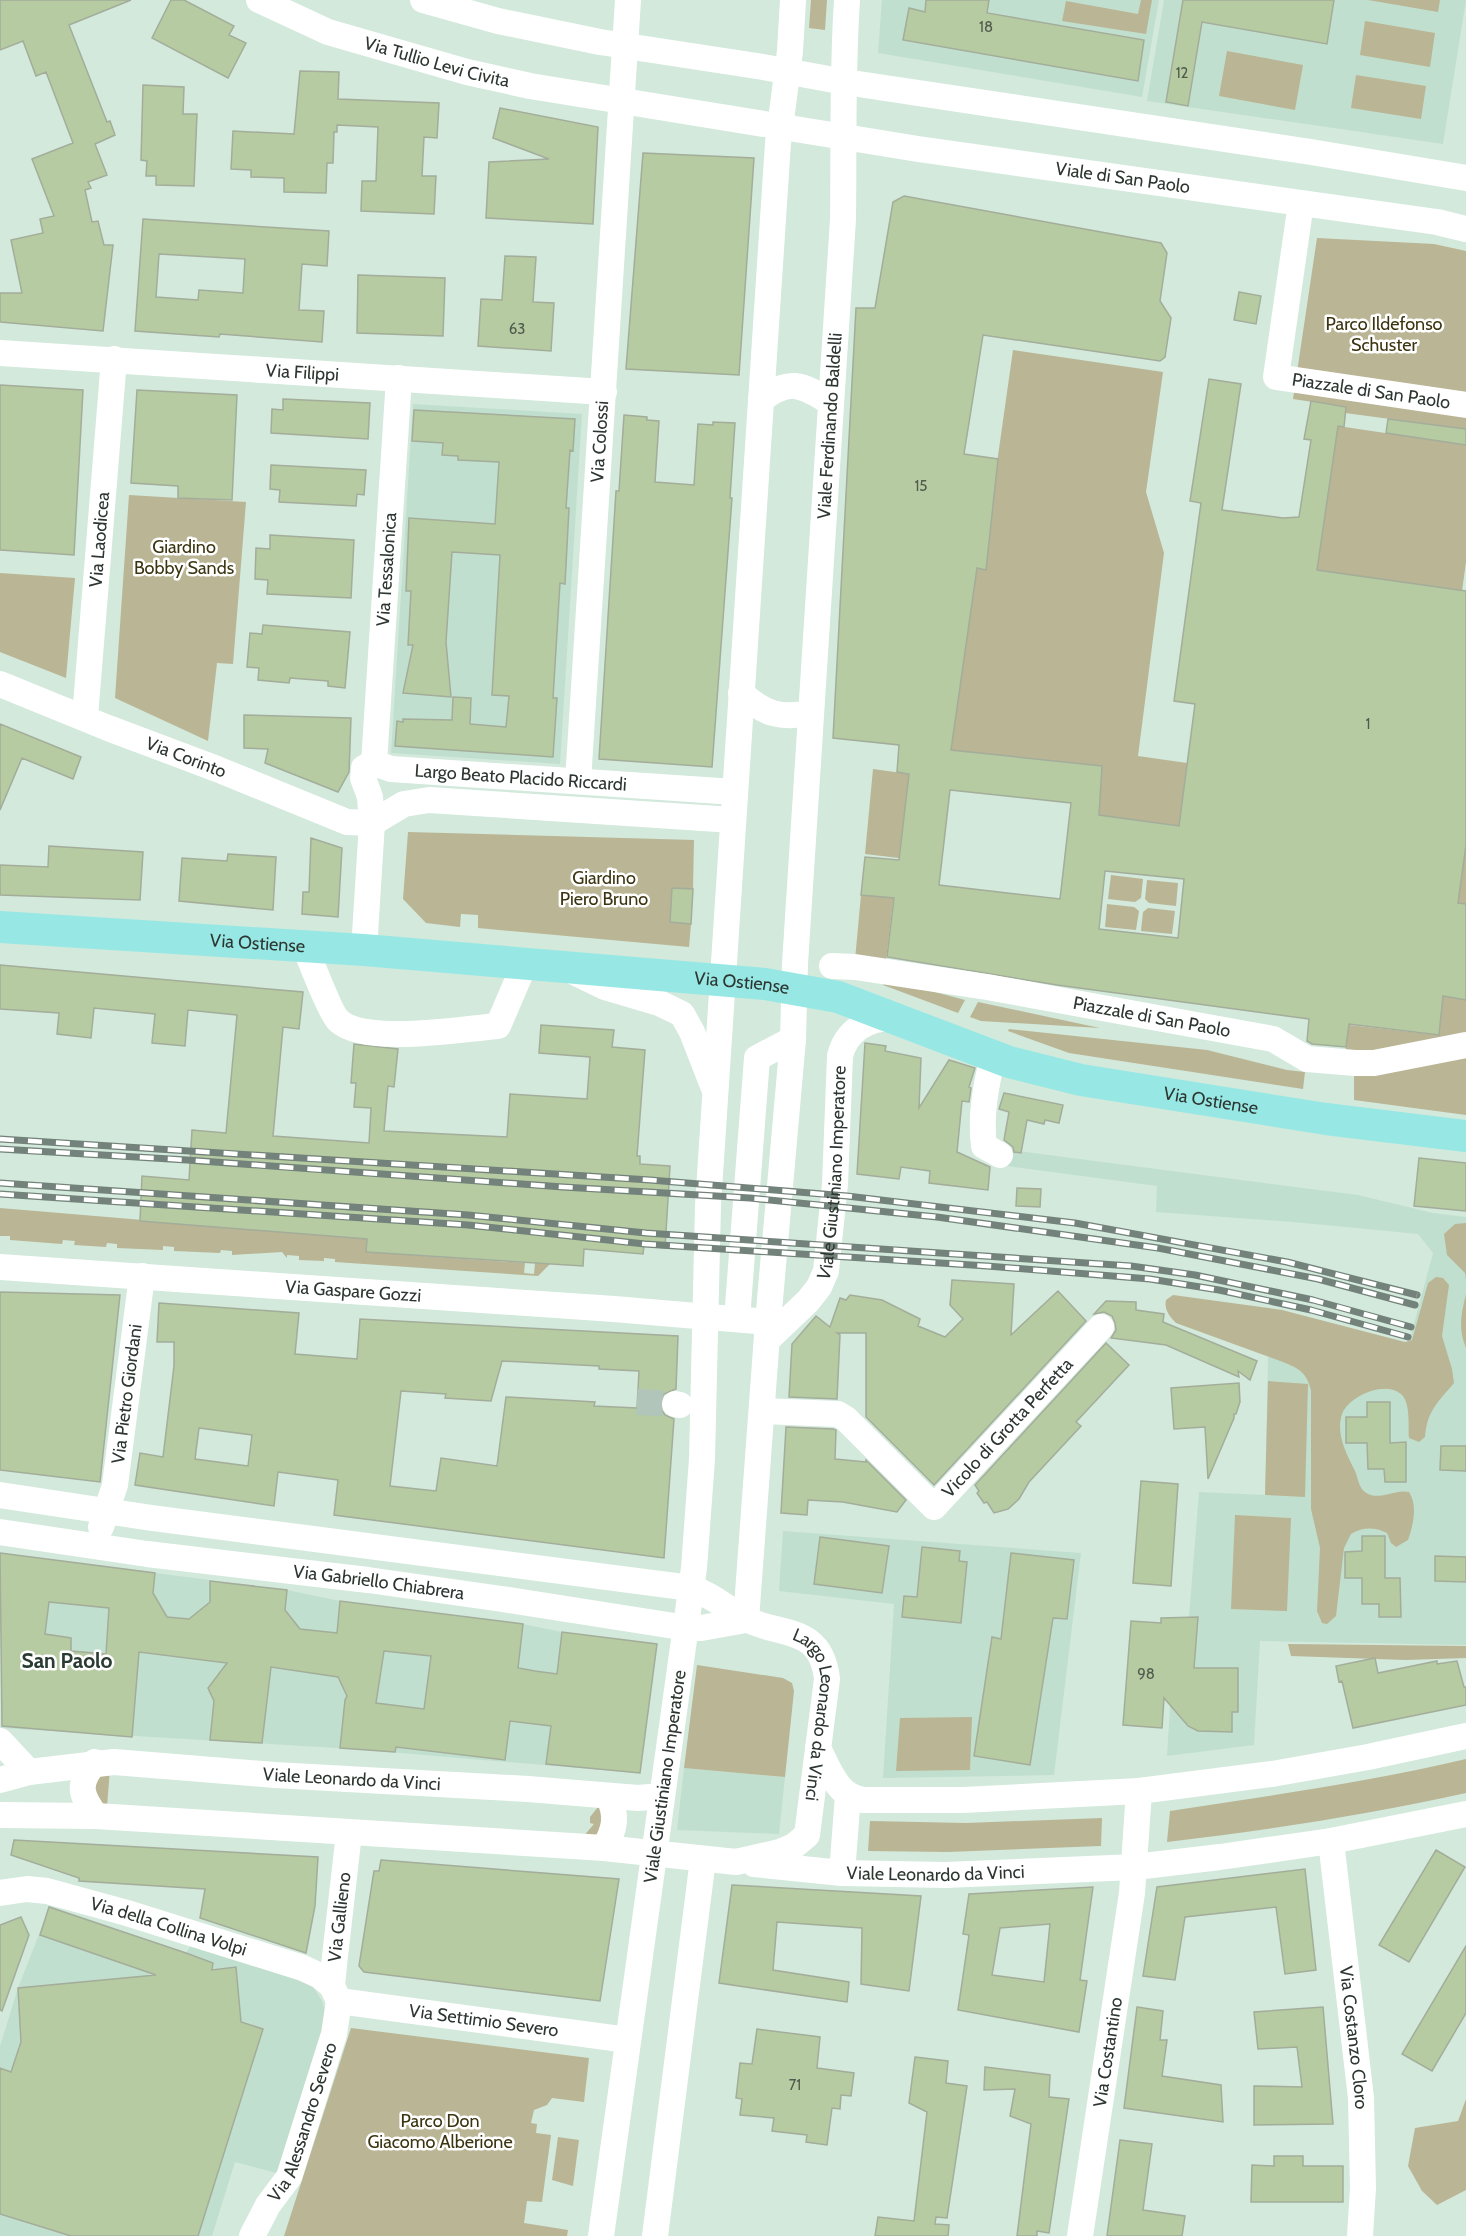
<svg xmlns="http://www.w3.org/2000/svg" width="1466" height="2236" viewBox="0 0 1466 2236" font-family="Cabin,sans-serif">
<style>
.built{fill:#c1dfce}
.green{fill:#bab595}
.building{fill:#b6cba2;stroke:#a3ad9a;stroke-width:1.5;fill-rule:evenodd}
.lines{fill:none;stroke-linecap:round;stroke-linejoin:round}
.minor-tunnel{stroke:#b1c5ba;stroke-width:26;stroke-dasharray:26 13;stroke-linecap:butt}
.minor{stroke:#fff;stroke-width:26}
.major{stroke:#97e8e4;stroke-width:32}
.rail-casing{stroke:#73827a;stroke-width:7}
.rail{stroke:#fff;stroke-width:4.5;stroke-dasharray:14;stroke-linecap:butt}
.labels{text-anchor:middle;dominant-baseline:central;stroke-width:5;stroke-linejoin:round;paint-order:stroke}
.number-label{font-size:15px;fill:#4f5b4d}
.street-label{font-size:18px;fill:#2d3631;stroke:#fff}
.park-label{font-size:18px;fill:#3b3410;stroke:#fff}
.quarter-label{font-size:21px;font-weight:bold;fill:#2a3c32;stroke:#fff}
</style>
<rect width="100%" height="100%" fill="#d2e9dc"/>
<path class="built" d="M882,0H1159L1142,97L878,53Z
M1164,0H1466L1443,144L1147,101Z
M413,404L582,414L560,764L391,753Z
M1002,1149L1358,1195L1433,1213L1466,1217V1645L1260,1641L1254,1745L1167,1756L1174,1643L1197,1644L1189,1616L1199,1492L1265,1495L1269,1312L1408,1346L1433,1253L1418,1234L1293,1222L1156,1212L1157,1186L1000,1165Z
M783,1531L1081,1553L1054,1775L883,1778L894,1604L779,1591Z
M0,1553L287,1590L340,1601L523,1624L562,1632L657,1644L640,1773L352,1749L2,1728Z
M684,1768L785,1777L779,1834L677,1830Z
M50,1906L186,1953L191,1945L277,1970L312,1985L322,2001L328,2020L284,2175L235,2162L212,2236H0V2046L18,1988Z"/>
<path class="green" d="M811,0H827L825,30L809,28Z
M1141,0H1152L1146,34L1062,21L1066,1L1138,14Z
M1368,0H1440L1438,12Z
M1365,21L1435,33L1430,67L1360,55Z
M1227,51L1303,65L1295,110L1219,96Z
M1356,75L1426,86L1421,119L1351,108Z
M1317,238L1434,244L1466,251V429L1345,413L1346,407L1293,399Z
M1013,350L1163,372L1146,492L1164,553L1138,756L1187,763L1179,826L1099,815L1102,766L951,750L977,568L986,569L996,470Z
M1338,426L1466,445V562L1462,591L1317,570Z
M129,495L246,502L233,664L217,663L208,741L115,698Z
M0,573L75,578L66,678L0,652Z
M873,769L909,774L899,858L865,854Z
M408,832L694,840L693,889L672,888L670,922L691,924L689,947L478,928V915L461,914L460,927L426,923L403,899Z
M1466,845V904L1458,903Z
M897,869L886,960H855L861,895L874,896Z
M1111,875L1143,879L1141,898L1135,902L1108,899Z
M1147,880L1178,883L1176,906L1149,903L1145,899Z
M1107,904L1134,907L1139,911L1136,930L1105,927Z
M1148,908L1175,911L1172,934L1141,931L1143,912Z
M886,979L965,1000L958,1013L883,985Z
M1443,996L1466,1000V1115L1354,1100V1063L1344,1061L1349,1025L1438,1035Z
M978,1002L1100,1028L981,1021L970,1017Z
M1009,1029L1207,1050L1287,1070L1305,1072L1303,1089L1069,1053L1008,1031Z
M0,1208L367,1239L366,1252L525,1263L524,1273L534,1274L535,1263L550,1264L538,1276L335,1262V1259L324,1258V1261L299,1260V1256L287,1255V1258L282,1252L232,1255V1251L221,1250L220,1253L174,1251V1247L163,1246V1250L117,1248V1244L107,1243L106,1247L74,1245L75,1241L63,1240L62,1244L10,1240V1236H0Z
M1466,1223V1280L1465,1273L1447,1255L1444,1234L1455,1224Z
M1436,1277L1443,1278L1449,1285L1442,1336L1452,1369L1454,1383C1438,1402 1427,1411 1425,1437L1419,1442L1409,1438C1408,1426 1411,1403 1401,1394C1385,1380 1349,1396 1342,1414C1336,1433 1345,1451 1353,1467C1359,1477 1357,1488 1368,1494C1381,1500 1395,1489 1409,1492C1418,1505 1413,1526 1408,1540L1396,1547L1391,1543L1387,1533C1374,1527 1363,1527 1351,1534L1344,1548L1336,1616L1327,1624L1322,1623L1317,1611L1320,1548L1311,1509V1390C1306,1372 1300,1369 1283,1362L1176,1323C1169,1316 1164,1309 1166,1300L1173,1295L1282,1310L1405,1342L1412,1340L1428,1283Z
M1466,1294V1348C1458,1329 1461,1314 1466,1294Z
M1268,1381L1308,1384L1305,1497L1265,1495Z
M1235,1515L1291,1518L1287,1611L1231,1609Z
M1288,1644L1466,1646V1658L1406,1660L1291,1656Z
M697,1665L783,1678L792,1683L794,1691L785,1777L684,1768Z
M972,1717L970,1770L896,1771L900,1718Z
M1466,1759V1793C1367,1815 1268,1830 1167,1842L1170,1811C1269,1796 1368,1782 1466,1759Z
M110,1769L107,1807L99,1805L90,1780Z
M602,1802L604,1835L582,1838L594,1824L590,1823V1817Z
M1102,1818L1101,1846L948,1852L868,1851L870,1821L966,1823Z
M351,2028L589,2058L584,2102L552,2098L547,2105L534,2110L531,2123L537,2124L536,2133L551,2135L542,2202L527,2201L524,2223L568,2230L567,2236H284Z
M1466,2099V2190L1437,2205L1422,2191L1408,2166L1415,2128L1458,2121Z
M558,2137L579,2140L573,2186L552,2180Z"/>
<path class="building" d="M0,0H131L69,25L107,122L110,121L115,135L95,144L107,175L88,182L91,188L85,190L92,222L98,221L104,245H113L103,331L0,322V293H22L11,240L43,233L40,219L54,216L32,159L73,143L46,72L36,76L23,41L0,50Z
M171,0H184L234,26L229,35L246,43L228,78L152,38Z
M926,0H989L987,13L1144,40L1138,81L903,40L909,8L925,12Z
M1183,0H1334L1327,44L1202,22L1188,106L1166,102Z
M300,71L339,72L338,99L439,103L437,138L424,137L422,176H436L434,214L361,211L362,181H376L378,127L337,125V132H334L333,163H327L326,193L284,192V178L251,177V170L231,169L233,131L294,134Z
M143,85L184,87L183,114H197L194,186L156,185V176H146L147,161L141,160Z
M500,108L598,127L593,224L486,218L489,162L549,159L493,138Z
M643,153L754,158L739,375L626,369Z
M904,196L1161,243L1167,253L1160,301L1171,318L1165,357L1160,361L983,335L964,454L998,459L986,570L977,568L951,750L1102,766L1099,815L1179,826L1195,704L1174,701L1201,503L1190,501L1209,379L1241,384L1222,510L1283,518L1299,517L1311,440L1304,439L1311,401L1346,407L1344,427L1338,426L1317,570L1466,591V845L1458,903L1466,904V1000L1443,996L1439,1035L1349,1024L1346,1047L1312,1044L1307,1041L1309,1019L1057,985L887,957L894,898L861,895L865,857L899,860L909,774L897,772L899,745L833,738L856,308H875L893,202ZM950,790L1071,803L1060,899L939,885ZM1105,871L1184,879L1178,938L1099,929Z
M143,219L329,231L327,266L302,264L299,310L324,311L322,342L220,334L219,337L135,331ZM159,254L245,259L243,293L199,290L198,300L156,297Z
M505,256L536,257L533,302L554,303L551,351L478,346L481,299L502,300Z
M358,275L445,278L443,336L357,333Z
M1239,292L1261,296L1256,324L1234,320Z
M0,385L83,390L74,555L0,550Z
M137,390L237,395L232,500L178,498V486L131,483Z
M283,399L370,403L368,439L271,433L272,409L283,410Z
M414,410L575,419L573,451L570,450L566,508H569L565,584L560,583L553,698H557L553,757L395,746L397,721L403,722V719L452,720L453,697L471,698L470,724L506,727L509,696L492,695L500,555L452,552L446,642L451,697L403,693L413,645H408L411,591H406L409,518L495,524L499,462L458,460V456L442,455L443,443L412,441Z
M624,415L647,417V420L659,421L655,482L694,485L698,424L713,425V422L735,423L730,498H732L712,767L599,759L616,491H619Z
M1388,419L1466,429V445L1386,433Z
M271,465L366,470L364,495L357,494L356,506L279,502L280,490L270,489Z
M270,535L354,540L351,598L267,594L268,580L255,579L256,548L270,549Z
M263,625L350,632L345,688L328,686V681L290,678L289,683L258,680L259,668L247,667L250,633L262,634Z
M244,715L351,718L349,772L338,792L265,763L268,749L244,748Z
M0,724L81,757L73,779L22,758L0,810Z
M311,838L342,848L338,917L302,914L303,892H309Z
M49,846L143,852L140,900L0,895V865L48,867Z
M228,854L276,857L273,910L179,901L182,858L227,861Z
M672,888L693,889L691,924L670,922Z
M0,965L303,992L299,1029L283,1027L273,1136L369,1143L371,1108L354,1107L356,1083H351L354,1044L398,1049L394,1087L388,1086L384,1131L507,1137L510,1094L587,1099L590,1057L539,1053L541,1025L614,1030L612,1047L645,1050L637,1156H640V1164L670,1166L665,1248L644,1246L643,1254L584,1249L583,1266L366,1252L367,1239L140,1221L142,1176L189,1180L192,1130L226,1133L237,1015L188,1010L185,1046L152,1043L155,1014L94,1008L91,1038L57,1034L59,1013L0,1009Z
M865,1043L886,1046L885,1051L921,1058L919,1108L949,1060L975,1068L969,1087L971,1088L969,1102L962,1101L957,1152L990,1167L988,1190L929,1183L930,1171L901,1167L899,1179L857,1174Z
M1004,1093L1063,1105L1059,1123L1045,1120L1044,1124L1027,1120L1021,1153L1014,1152L1013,1147L1004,1140L1009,1112L999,1109Z
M1419,1158L1466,1163V1211L1414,1206Z
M1017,1188L1041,1189L1040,1207L1016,1206Z
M952,1280L1014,1284L1011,1335L1058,1291L1086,1321L934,1485L866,1417V1333H837L840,1335L837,1399L789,1397L792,1344L816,1316L830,1327L840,1298L846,1300L850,1295L882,1300L920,1319L918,1326L945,1337L963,1319L950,1305Z
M0,1292L120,1295L100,1482L0,1470Z
M1106,1301L1136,1302V1310L1164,1314L1163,1322L1257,1361L1250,1380L1238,1371L1239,1377L1166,1345L1111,1338L1116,1330L1115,1323L1112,1316L1104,1312L1094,1314Z
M159,1303L299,1313L295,1354L357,1359L360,1319L678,1336L676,1389L664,1394L660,1402L661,1409L665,1415L674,1419L664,1558L334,1515L338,1480L278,1472L274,1506L135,1485L140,1453L163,1457L174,1366V1342H157ZM502,1361L599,1366V1369L639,1371L637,1408L594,1406L595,1402L506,1397L497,1466L441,1458L436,1491L390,1486L401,1391L446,1394L445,1398L491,1401ZM199,1428L252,1435L248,1466L195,1459Z
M1106,1343L1129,1365L1076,1422L1081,1426L1029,1482L1019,1499L1008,1509L994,1513L987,1502L984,1503L977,1493L979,1491L975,1485Z
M1239,1383L1240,1402L1236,1414H1234V1418L1208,1479L1205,1427L1174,1429L1171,1388Z
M1367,1402H1390V1443L1406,1442V1482H1385L1384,1469H1368L1367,1443H1346V1417H1367Z
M786,1427L833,1429L836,1430L835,1459L866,1462V1460L906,1500L897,1512L843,1502L808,1500L807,1515L781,1513Z
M1441,1446H1466V1471L1440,1470Z
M1141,1481L1178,1484L1171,1586L1133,1583Z
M1362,1536H1385V1578H1400L1401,1617H1379V1604H1362V1578H1345V1552L1362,1551Z
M820,1537L889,1546L882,1593L814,1584Z
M922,1547L960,1551L959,1561L967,1562L961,1623L902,1617L904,1596L917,1597Z
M0,1553L155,1573L153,1593L167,1617L189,1619L210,1602V1581L287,1590L285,1610L300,1629L337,1633L340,1601L523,1624L518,1668L535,1671L557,1674L562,1632L657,1644L640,1773L546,1764L551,1726L510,1721L505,1760L396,1747L395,1752L340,1748L345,1700L347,1696L338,1677L271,1667L262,1743L210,1740L214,1701L208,1688L227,1663L139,1652L132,1737L2,1726ZM49,1602L109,1608L106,1654L71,1651V1638L45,1634ZM384,1651L431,1656L424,1709L376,1703Z
M1011,1553L1074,1560L1067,1619L1053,1618L1030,1765L974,1756L992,1637L1001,1639Z
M1435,1556L1466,1557V1582L1435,1581Z
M1198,1617L1194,1668H1238V1712H1232V1732L1198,1731L1188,1726L1164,1698L1162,1728L1123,1725L1131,1621L1161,1623V1618Z
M1375,1658L1378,1673L1437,1661V1664L1457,1661L1464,1687H1466V1705L1353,1728L1342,1681L1339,1682L1336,1666Z
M14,1840L318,1857L315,1906L306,1953L200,1918L205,1889L79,1881V1878L11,1855Z
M1436,1850L1465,1867L1409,1962L1379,1945Z
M381,1860L619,1879L600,2001L364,1972L359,1966L374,1871H379Z
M1305,1869L1316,1970L1285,1974L1276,1907L1185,1917L1175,1980L1143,1976L1157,1887Z
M732,1885L921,1896L909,1991L861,1984L862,1928L777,1922L773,1970L849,1982L847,2002L719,1983Z
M1093,1887L1080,1980L1087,1981L1079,2032L958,2010L969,1935L963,1934L969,1894ZM1050,1924L1044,1982L992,1975L1000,1928Z
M49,1907L186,1953L213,1963L212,1970L236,1967L241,2022L263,2029L198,2236H71L0,2214V2068L11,2072L21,2042L18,1988L156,1975L40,1935Z
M21,1917L29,1935L2,2011L0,2010V1925Z
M1466,1946V2013L1432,2071L1402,2054Z
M1137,2007L1163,2011L1160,2040H1167L1162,2076L1221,2085L1223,2122L1124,2108Z
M1323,2007L1333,2124L1254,2125V2086L1302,2087L1297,2047L1258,2049L1254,2012Z
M757,2029L820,2037L817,2068L854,2073L851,2096L841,2095L840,2109L832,2108L827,2145L806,2142L807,2135L772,2131L774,2118L740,2115L742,2099L736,2098L740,2063L752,2064Z
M915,2057L948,2061L946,2083L967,2086L947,2218L936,2217L935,2224L949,2225L948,2236H875L878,2217L914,2221L927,2112L909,2103Z
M985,2067L1050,2075L1049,2097L1069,2099L1049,2233L1037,2231V2236H1017L1031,2124L1010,2116L1015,2089L984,2090Z
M1120,2140L1152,2144L1143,2210L1185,2216L1182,2236H1107Z
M1274,2156H1303V2166H1343V2202H1251L1252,2165L1274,2166Z"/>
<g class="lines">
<path class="minor-tunnel" d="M637,1402L675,1404"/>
<g class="minor">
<path id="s1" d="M259,0L328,32L467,72L530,86L918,149L1437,222L1466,229"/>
<path d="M423,0L498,21L600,42L763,67L845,82L1311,152L1466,178"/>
<path id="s2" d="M1301,203L1276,377L1466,405"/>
<path id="s3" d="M0,353L604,392"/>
<path d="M761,400C789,378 801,384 830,402"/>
<path id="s4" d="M0,684L108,728L217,769L347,822L372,823L370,797L363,778L364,768L374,763L391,769L735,792"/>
<path d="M741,693C764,714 780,719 811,713"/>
<path id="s5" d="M85,717L114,359"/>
<path id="s6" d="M374,763L399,378"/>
<path id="s7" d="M578,781L628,0"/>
<path d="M304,945C310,959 331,1015 339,1021C365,1045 462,1029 498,1026L525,963"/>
<path d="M364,950L372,823L404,804L429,800L733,820"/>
<path id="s8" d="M832,966L855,967L987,987L1273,1039L1307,1059L1355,1063H1374L1466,1045"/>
<path d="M572,971L605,987L659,1003L682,1014L692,1032L713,1086"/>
<path d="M993,1056C986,1085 980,1116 984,1146L1000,1155"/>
<path id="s9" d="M0,1267L614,1309L768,1322"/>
<path d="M737,1319L757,1058L793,1039"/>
<path id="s10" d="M768,1339L808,1301L819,1287L826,1271L835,1184L840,1056C846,1031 867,1018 893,1018"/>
<path d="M675,1404L680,1405"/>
<path id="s11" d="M762,1411L838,1414L846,1419L934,1507L1101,1327"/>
<path id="s12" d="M0,1495L152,1518L691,1588C711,1594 726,1608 744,1618C777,1637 821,1623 827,1679L807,1835L794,1846L780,1852L736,1862L604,1848L96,1816L0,1815"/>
<path id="s13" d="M101,1527L115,1485L142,1276"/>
<path id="s14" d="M0,1532L147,1554L368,1580L502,1599L687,1628H701L746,1620"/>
<path id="s15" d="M746,1620L768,1322L793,1039L795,964L843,219C844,146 842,73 847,0"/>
<path d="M0,1741L29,1772"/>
<path d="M818,1748C829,1769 837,1797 864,1800H963L1139,1791L1272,1774L1368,1757L1466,1736"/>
<path d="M95,1762C77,1784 80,1795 96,1816"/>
<path id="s16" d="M0,1780L29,1772L114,1762L275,1775L528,1789L638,1798L662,1796"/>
<path id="s17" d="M1331,1841L1361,2098L1363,2188L1360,2236"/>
<path d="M604,1848C615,1830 618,1815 608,1796"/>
<path id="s18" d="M754,1864L842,1873L945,1875L1135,1867L1220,1857L1331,1841L1466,1814"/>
<path d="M842,1873L848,1795"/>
<path id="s19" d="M0,1893L27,1889L47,1891L127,1913L303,1968L320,1976L332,1986"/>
<path id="s20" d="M339,2001L628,2040"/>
<path id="s21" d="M252,2236L268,2205L289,2177L334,2034L339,2001L332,1986L334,1965L349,1833"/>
<path id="s22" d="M601,2236L694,1568L702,1459L708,1205L778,143L790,51L793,0"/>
<path d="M655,2236L703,1859"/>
<path id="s23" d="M1080,2236L1132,1893L1139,1791"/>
</g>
<path class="major" id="s24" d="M0,927L364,950L765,984L838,997L1009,1062L1081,1080L1326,1119L1466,1136"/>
<defs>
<path id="rail" d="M0,1139L650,1180L847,1196L1075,1223L1287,1262L1417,1295
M0,1149L187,1160L563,1187L750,1198L937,1217L1158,1248L1318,1279L1415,1305
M0,1183L468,1215L646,1233L1131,1266L1195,1275L1313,1300L1411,1327
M0,1194L468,1225L645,1244L987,1266L1150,1279L1219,1290L1311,1310L1408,1337"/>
</defs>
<use href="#rail" class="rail-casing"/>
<use href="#rail" class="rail"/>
</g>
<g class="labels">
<g class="number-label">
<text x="986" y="27">18</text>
<text x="1182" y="73">12</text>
<text x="517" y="329">63</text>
<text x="921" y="486">15</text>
<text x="1368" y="724">1</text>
<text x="1146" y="1674">98</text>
<text x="795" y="2085">71</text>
</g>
<g class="street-label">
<text stroke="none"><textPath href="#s1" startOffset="189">Via Tullio Levi Civita</textPath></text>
<text stroke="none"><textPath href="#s1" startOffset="885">Viale di San Paolo</textPath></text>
<text stroke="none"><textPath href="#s3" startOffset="303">Via Filippi</textPath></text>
<text stroke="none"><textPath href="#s2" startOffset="272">Piazzale di San Paolo</textPath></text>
<text stroke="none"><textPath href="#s15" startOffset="1197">Viale Ferdinando Baldelli</textPath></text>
<text stroke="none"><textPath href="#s7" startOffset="340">Via Colossi</textPath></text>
<text stroke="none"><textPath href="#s5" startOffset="178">Via Laodicea</textPath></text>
<text stroke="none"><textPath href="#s6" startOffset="194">Via Tessalonica</textPath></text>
<text stroke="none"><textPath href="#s4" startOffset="200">Via Corinto</textPath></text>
<text stroke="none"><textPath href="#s4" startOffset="614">Largo Beato Placido Riccardi</textPath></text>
<text stroke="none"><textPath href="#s24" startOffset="258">Via Ostiense</textPath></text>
<text stroke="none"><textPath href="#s24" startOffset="744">Via Ostiense</textPath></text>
<text stroke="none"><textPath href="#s8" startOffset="324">Piazzale di San Paolo</textPath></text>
<text stroke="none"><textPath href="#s24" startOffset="1230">Via Ostiense</textPath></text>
<text stroke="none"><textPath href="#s10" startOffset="189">Viale Giustiniano Imperatore</textPath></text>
<text stroke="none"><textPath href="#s9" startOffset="354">Via Gaspare Gozzi</textPath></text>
<text stroke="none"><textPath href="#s13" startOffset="136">Via Pietro Giordani</textPath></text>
<text stroke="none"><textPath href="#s11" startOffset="318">Vicolo di Grotta Perfetta</textPath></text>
<text stroke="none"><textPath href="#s14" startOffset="382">Via Gabriello Chiabrera</textPath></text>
<text stroke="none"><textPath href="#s12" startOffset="902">Largo Leonardo da Vinci</textPath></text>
<text stroke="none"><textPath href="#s22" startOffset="464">Viale Giustiniano Imperatore</textPath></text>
<text stroke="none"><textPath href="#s16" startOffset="354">Viale Leonardo da Vinci</textPath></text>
<text stroke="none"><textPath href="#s18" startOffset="182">Viale Leonardo da Vinci</textPath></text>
<text stroke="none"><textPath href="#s21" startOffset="339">Via Gallieno</textPath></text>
<text stroke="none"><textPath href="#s19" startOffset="174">Via della Collina Volpi</textPath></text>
<text stroke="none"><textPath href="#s20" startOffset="146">Via Settimio Severo</textPath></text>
<text stroke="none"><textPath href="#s17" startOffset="198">Via Costanzo Cloro</textPath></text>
<text stroke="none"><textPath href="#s23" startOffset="186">Via Costantino</textPath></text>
<text stroke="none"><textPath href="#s21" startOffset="126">Via Alessandro Severo</textPath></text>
</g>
<g class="park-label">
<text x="1384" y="324">Parco Ildefonso<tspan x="1384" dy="21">Schuster</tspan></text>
<text x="184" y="547">Giardino<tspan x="184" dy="21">Bobby Sands</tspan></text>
<text x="604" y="878">Giardino<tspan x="604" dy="21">Piero Bruno</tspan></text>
<text x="440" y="2121">Parco Don<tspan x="440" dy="21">Giacomo Alberione</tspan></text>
</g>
<g class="quarter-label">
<text x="67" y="1660">San Paolo</text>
</g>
</g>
</svg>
